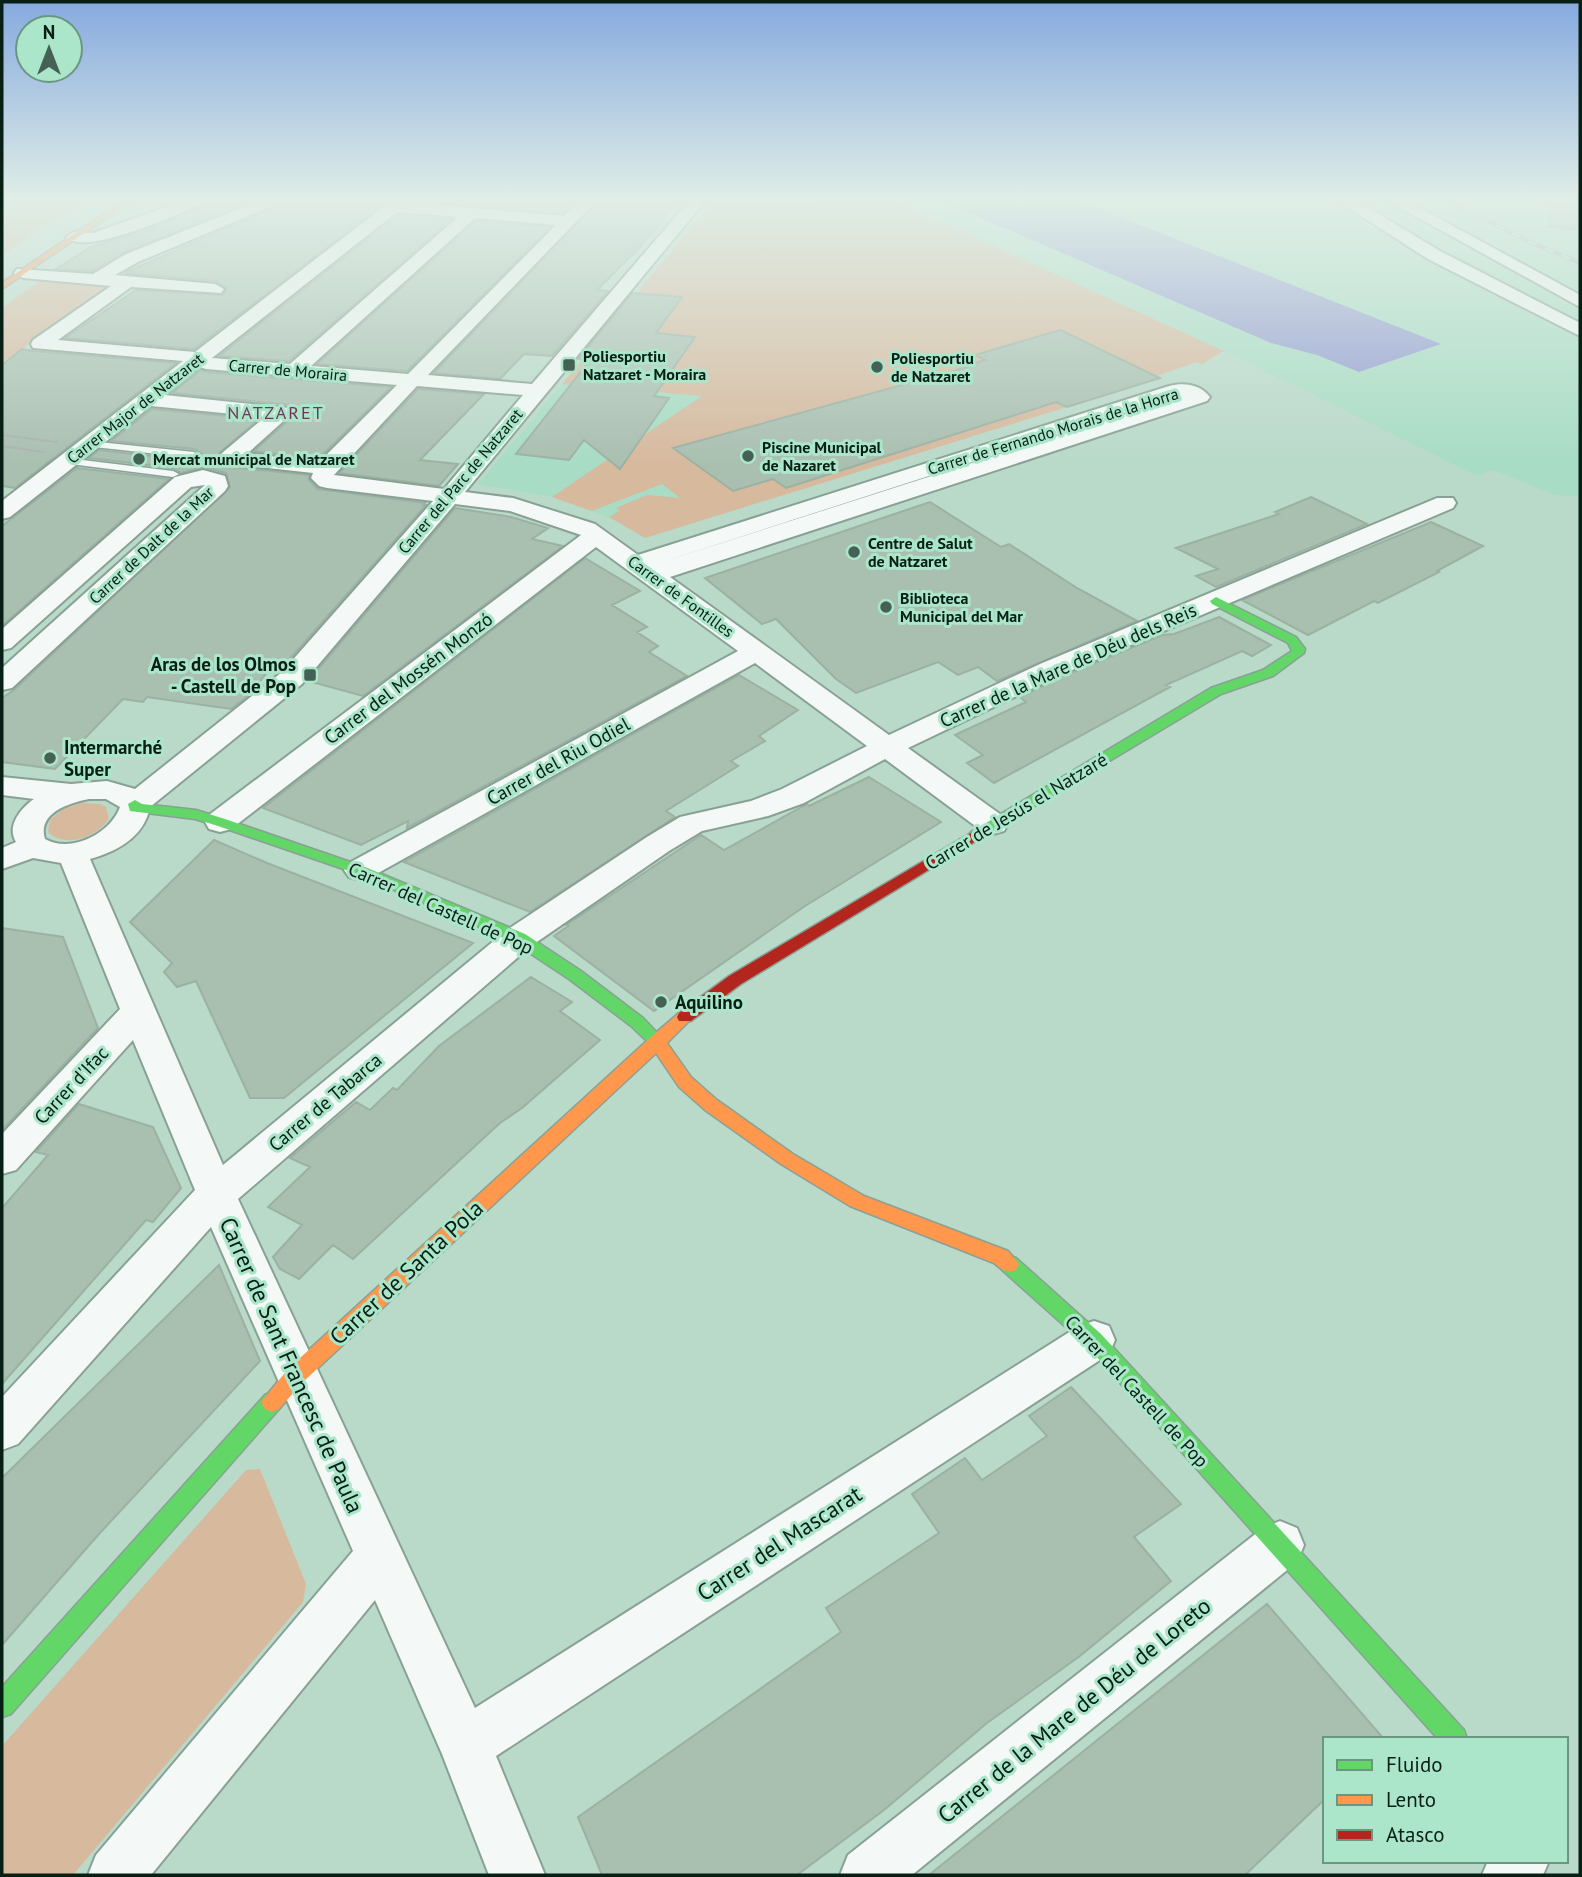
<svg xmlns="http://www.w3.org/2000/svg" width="1582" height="1877" viewBox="0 0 1582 1877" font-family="'PT Sans',sans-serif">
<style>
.built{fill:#a8dcc4}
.green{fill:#d7b99e}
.water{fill:#939bd2}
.building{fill:#a9bfb0;stroke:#9bb1a2;stroke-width:2}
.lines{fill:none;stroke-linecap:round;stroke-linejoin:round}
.lane-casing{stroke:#89a195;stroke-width:3}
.street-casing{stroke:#89a195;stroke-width:4}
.fast-casing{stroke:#89a195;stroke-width:3}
.slow-casing{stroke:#89a195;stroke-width:3}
.jam-casing{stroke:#89a195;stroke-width:3}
.lane{fill:#f4f9f7;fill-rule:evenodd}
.street{fill:#f4f9f7;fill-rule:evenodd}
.fast{fill:#63d668;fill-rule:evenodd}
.slow{fill:#ff974d;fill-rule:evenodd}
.jam{fill:#b3261e;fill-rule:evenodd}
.tram{stroke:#aab2ae;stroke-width:2}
.rail-casing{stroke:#aab2ae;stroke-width:4.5}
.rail{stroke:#ace6ca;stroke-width:2.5;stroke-dasharray:9;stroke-linecap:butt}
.poi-dot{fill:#456054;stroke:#ace6ca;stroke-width:2.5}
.labels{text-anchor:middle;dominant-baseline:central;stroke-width:6;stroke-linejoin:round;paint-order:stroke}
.far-poi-label{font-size:16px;font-weight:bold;fill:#071f15;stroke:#ace6ca;text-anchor:start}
.far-street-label{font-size:16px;fill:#071f15;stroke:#ace6ca}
.far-neighbourhood-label{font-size:18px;letter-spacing:2px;fill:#71345a;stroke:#ace6ca}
.poi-label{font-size:19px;font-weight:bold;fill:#071f15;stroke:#ace6ca;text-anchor:start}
.street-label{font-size:19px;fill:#071f15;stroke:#ace6ca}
.near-street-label{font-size:23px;fill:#071f15;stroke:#ace6ca}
</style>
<rect width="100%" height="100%" fill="#b9d9c9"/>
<path class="built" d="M895,201H1580V496L1555,495L1493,470L1477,476L1224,351Z
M562,384L703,396L642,467L681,498L613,519L552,497L479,484Z"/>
<path class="green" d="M2,201H84L2,255Z
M819,201H895L1224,351L1202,364L1197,362L1211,357L1067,407L645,538L609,517L620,511L616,508L647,495L680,498L662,484L592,511L552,497L702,396L562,384L710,204H765L764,206Z
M41,280L111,286L2,363V308Z
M82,803L100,804L106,807L109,818C98,837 65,849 48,832L50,820L63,809Z
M260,1469L306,1584L303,1602L73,1875H2V1746L246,1470Z"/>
<path class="water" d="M942,201H1080L1441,344L1359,372L1317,355L1271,343Z"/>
<path class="building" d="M208,201H252L125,252L92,271L56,269L91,247L154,227L203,206Z
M283,201H387L194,349L65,338L136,290L223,295L227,288L215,281L124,273L278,206Z
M420,201H575L563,213Z
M599,201H678L639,248L597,290L608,291L552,356L524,354L500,379L434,373Z
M1549,201H1580V230L1548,226Z
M398,215L452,219L289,361L219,356Z
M476,221L550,227L407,371L317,364Z
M632,293L682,297L656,333L695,337L654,396L669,398L620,469L584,440L569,460L516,454L590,360L578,359Z
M1060,330L1160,378L1067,407L1056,402L786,488L773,479L733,491L673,448L975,365L973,364L985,360L975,355Z
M22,349L33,351L176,363L15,488L2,486V365Z
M201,370L206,372L391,387L317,460L254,451L291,418L295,412L289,405L172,393Z
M418,389L484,394L420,460L458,464L439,486L339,473Z
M152,409L259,419L220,452L217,459L222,466L309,475V480L318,489L425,503L423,505H426L280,670L277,672L269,670L249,695L231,709L147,697L143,702L123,699L55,769L2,762V698L14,690L230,487L226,473L204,467L181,473L173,468L89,458L99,450L194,461L201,457L202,454L194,449L111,441Z
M77,468L169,479L2,626V526Z
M1311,497L1367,524L1216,587L1196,576L1218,569L1176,548L1279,514L1275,512Z
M930,502L1001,547L1009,544L1077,588L1137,621L997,681L978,667L958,675L938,662L856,693L836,679L776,619L762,624L705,578Z
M455,508L511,517L548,528L532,539L563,546L363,696L308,681Z
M1431,522L1483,546L1437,571L1439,572L1378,603L1374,601L1308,635L1242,600Z
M585,558L640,591L612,605L647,627L637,632L658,646L649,652L687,676L407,828L408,821L361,845L263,808Z
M1219,617L1271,645L1252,656L1242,651L1166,685L1170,687L994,783L967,763L983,755L955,735L1026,702L1020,697L1059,678L1162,635L1174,634Z
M739,675L798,710L759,736L765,741L731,761L738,766L666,811L675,817L530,912L404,862Z
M869,777L941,822L805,906L654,1011L554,936L568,926L566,925L701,835L724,850L807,804L809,806Z
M214,840L267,863L473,943L284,1098H250L196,981L177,987L164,972L172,963L130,922Z
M2,928L63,937L98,1028L2,1130Z
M531,977L572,1002L560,1011L600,1040L522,1108L500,1123L353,1259L333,1245L299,1279L280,1269L273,1257L302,1225L268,1207L310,1167L290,1158L356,1102L370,1110L393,1088L397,1090L439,1046Z
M79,1104L153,1127L181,1188L153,1222L146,1220L2,1384V1208L48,1155L36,1152Z
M219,1265L260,1361L99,1534L2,1645V1478Z
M1071,1387L1181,1504L1134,1537L1171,1581L1080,1656L987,1723L884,1810L797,1875H602L578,1817L841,1632L826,1608L939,1533L912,1494L965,1458L982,1480L1047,1436L1029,1416Z
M1267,1604L1384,1739H1325V1799L1245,1875H929Z"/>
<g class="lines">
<defs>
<path id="lane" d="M89,441L194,452L200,455L194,458L85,446L83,444Z
M66,458L173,471L179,474L173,477L62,463L60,461Z"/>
<path id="street" d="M183,201H205L202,204C177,214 85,257 66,237L74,232L93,233Z
M259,201H280L277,204L138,262L115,275L215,284L224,289L221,293L131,287L58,340L195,352L391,201L564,216L579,201H596L428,375L532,384L689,201H705L465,492L513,498L595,524L638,555L1169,386C1184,382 1200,384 1210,397L1207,401L670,577L889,735L1040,664L1437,498H1453L1456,503L1453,508L1058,676L908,748L1004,817L1008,824L1004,831L993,834L982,831L885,759L804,803L768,816L702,831L669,851L531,946L238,1199L475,1708L1079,1326L1094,1321L1109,1326L1115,1340L1109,1354L496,1756L545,1875H489L442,1754L375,1600L151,1875H88L96,1855L353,1551L211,1227L18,1444L2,1450V1397L195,1190L133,1040L16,1170L2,1174V1134L120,1009L61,863L33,858L2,869V848L16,842C6,826 21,808 34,799L2,795V777L71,784L107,781L135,789L282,672L433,501L327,488L319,486L311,478L313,473L222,463L219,458L222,453L265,417L151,406L10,517L2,519V501L183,361L33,348L31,344L33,340L111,286L23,278L14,273L17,269L93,274L126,254ZM397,212L458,217L290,364L212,358ZM475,218L556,225L408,374L311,366ZM200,367L206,369L397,385L318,463L248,453L289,416L292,412L289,408L165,395ZM417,386L523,395L444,489L334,475ZM1177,396H1181L653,565ZM455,504L510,511L581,535L209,815L205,822L209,829L220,832L231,829L596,547L738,651L349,863L344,870L349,877L360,880L371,877L755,663L867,746L782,789L751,801L680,817L647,837L507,930L223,1165L90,859C118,851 144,837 150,807L302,684ZM89,799H106L120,807C111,833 71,854 45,839C37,813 69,803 89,799Z
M1338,201H1357L1440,251L1580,323V336L1428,259Z
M1388,201H1407L1580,295V307Z
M203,470L225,476L228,486L225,491L12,688L2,690V668L205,485L191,487L11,648L2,650V629L175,477Z
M1280,1521L1297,1528L1304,1545L1297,1562L912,1875H840L848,1855L1263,1528Z
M1488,1861H1549L1543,1875H1482Z"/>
<path id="fast" d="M1216,597L1296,637L1305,649L1304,653L1273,676L1221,694L981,838H971L969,835L971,832L1211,688L1263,670L1292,651L1288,643L1212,604L1210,601Z
M135,800L142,804L196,810L225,819L365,867L525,934L581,971L643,1018L665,1041L663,1045H651L631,1026L569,979L513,942L355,873L215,825L195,819L130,811L128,804Z
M1009,1256L1016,1258L1101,1334L1464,1730L1467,1739H1438L1087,1346L1002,1270L999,1264L1002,1258Z
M272,1392L279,1395L283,1402L279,1409L11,1714L2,1717V1687L265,1395Z"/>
<path id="slow" d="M122,201H131L2,289V283Z
M685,1011L691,1013L693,1017L667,1043L691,1077L717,1100L793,1154L864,1196L1008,1251L1019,1264L1016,1270C1006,1273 1002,1270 994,1263L850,1206L781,1164L705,1110L679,1087L656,1053L303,1382L279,1409L272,1412L265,1409L261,1402L289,1368L651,1037L679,1013Z"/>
<path id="jam" d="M976,830L983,835L981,838L741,984L691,1021H679L677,1017L679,1013L729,976Z"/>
</defs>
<use href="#lane" class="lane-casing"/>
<use href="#street" class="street-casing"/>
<use href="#fast" class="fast-casing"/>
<use href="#slow" class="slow-casing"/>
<use href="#jam" class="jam-casing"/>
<use href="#lane" class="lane"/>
<use href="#street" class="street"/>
<use href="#fast" class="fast"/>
<use href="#slow" class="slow"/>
<use href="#jam" class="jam"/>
<path class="tram" d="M2,435L57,442
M2,446L43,452"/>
<defs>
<path id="rail" d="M1448,201L1530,242L1580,263"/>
</defs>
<use href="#rail" class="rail-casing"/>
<use href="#rail" class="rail"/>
</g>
<linearGradient id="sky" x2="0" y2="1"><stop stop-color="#86aadf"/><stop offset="0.43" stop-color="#e0eee7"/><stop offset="1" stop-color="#e0eee7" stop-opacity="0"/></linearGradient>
<rect width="1582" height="464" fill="url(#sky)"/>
<g class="poi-dot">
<rect x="562" y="358" width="14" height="14" rx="3.5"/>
<circle cx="877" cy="367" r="7"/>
<circle cx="748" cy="456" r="7"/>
<circle cx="139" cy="459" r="7"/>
<circle cx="854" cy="552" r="7"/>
<circle cx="886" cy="607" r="7"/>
<rect x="303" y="668" width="14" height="14" rx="3.5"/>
<circle cx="50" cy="758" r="7"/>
<circle cx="661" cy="1002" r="7"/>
</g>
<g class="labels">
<g class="far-poi-label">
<text x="583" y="356">Poliesportiu<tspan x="583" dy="18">Natzaret - Moraira</tspan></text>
<text x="891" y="358">Poliesportiu<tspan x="891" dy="18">de Natzaret</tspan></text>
<text x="762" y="447">Piscine Municipal<tspan x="762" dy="18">de Nazaret</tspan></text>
<text x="153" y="459">Mercat municipal de Natzaret</text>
<text x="868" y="543">Centre de Salut<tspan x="868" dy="18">de Natzaret</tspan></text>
<text x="900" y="598">Biblioteca<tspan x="900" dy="18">Municipal del Mar</tspan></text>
</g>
<g class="far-street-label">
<text transform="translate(288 370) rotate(5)">Carrer de Moraira</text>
<text transform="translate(135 408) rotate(-38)">Carrer Major de Natzaret</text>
<text transform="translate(1053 431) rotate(-17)">Carrer de Fernando Morais de la Horra</text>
<text transform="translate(460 481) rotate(-50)">Carrer del Parc de Natzaret</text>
<text transform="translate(151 545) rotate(-43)">Carrer de Dalt de la Mar</text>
<text transform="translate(681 596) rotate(36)">Carrer de Fontilles</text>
</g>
<g class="far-neighbourhood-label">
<text x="276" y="412">NATZARET</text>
</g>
<g class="poi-label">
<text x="296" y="664" text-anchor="end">Aras de los Olmos<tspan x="296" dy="22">- Castell de Pop</tspan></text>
<text x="64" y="747">Intermarché<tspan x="64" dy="22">Super</tspan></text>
<text x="675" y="1002">Aquilino</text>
</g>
<g class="street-label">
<text transform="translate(1068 665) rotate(-24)">Carrer de la Mare de Déu dels Reis</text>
<text transform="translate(408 678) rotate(-37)">Carrer del Mossén Monzó</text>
<text transform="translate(558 761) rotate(-29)">Carrer del Riu Odiel</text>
<text transform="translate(1016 811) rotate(-31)">Carrer de Jesús el Natzaré</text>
<text transform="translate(441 908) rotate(24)">Carrer del Castell de Pop</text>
<text transform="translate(71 1085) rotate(-47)">Carrer d'Ifac</text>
<text transform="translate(325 1102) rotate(-40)">Carrer de Tabarca</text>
<text transform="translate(1137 1391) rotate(47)">Carrer del Castell de Pop</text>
</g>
<g class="near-street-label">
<text transform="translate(406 1272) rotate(-43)">Carrer de Santa Pola</text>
<text transform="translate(292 1365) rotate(66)">Carrer de Sant Francesc de Paula</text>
<text transform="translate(779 1543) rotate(-33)">Carrer del Mascarat</text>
<text transform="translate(1074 1710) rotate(-39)">Carrer de la Mare de Déu de Loreto</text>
</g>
</g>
<rect width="1582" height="1877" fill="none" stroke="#071f15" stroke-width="7"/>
<rect x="1323" y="1737" width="245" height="126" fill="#ace6ca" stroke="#6a9682" stroke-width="2"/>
<rect x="1337" y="1760" width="35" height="10" fill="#63d668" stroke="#6a9682" stroke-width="2"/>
<text x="1386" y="1772" font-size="21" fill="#071f15">Fluido</text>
<rect x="1337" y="1795" width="35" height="10" fill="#ff974d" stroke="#6a9682" stroke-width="2"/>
<text x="1386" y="1807" font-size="21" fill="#071f15">Lento</text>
<rect x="1337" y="1830" width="35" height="10" fill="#b3261e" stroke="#6a9682" stroke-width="2"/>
<text x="1386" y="1842" font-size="21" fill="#071f15">Atasco</text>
<g transform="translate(49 49)"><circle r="33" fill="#ace6ca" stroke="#6a9682" stroke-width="2"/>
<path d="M0-5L12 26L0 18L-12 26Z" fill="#456054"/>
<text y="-10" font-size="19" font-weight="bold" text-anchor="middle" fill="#071f15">N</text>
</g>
</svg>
